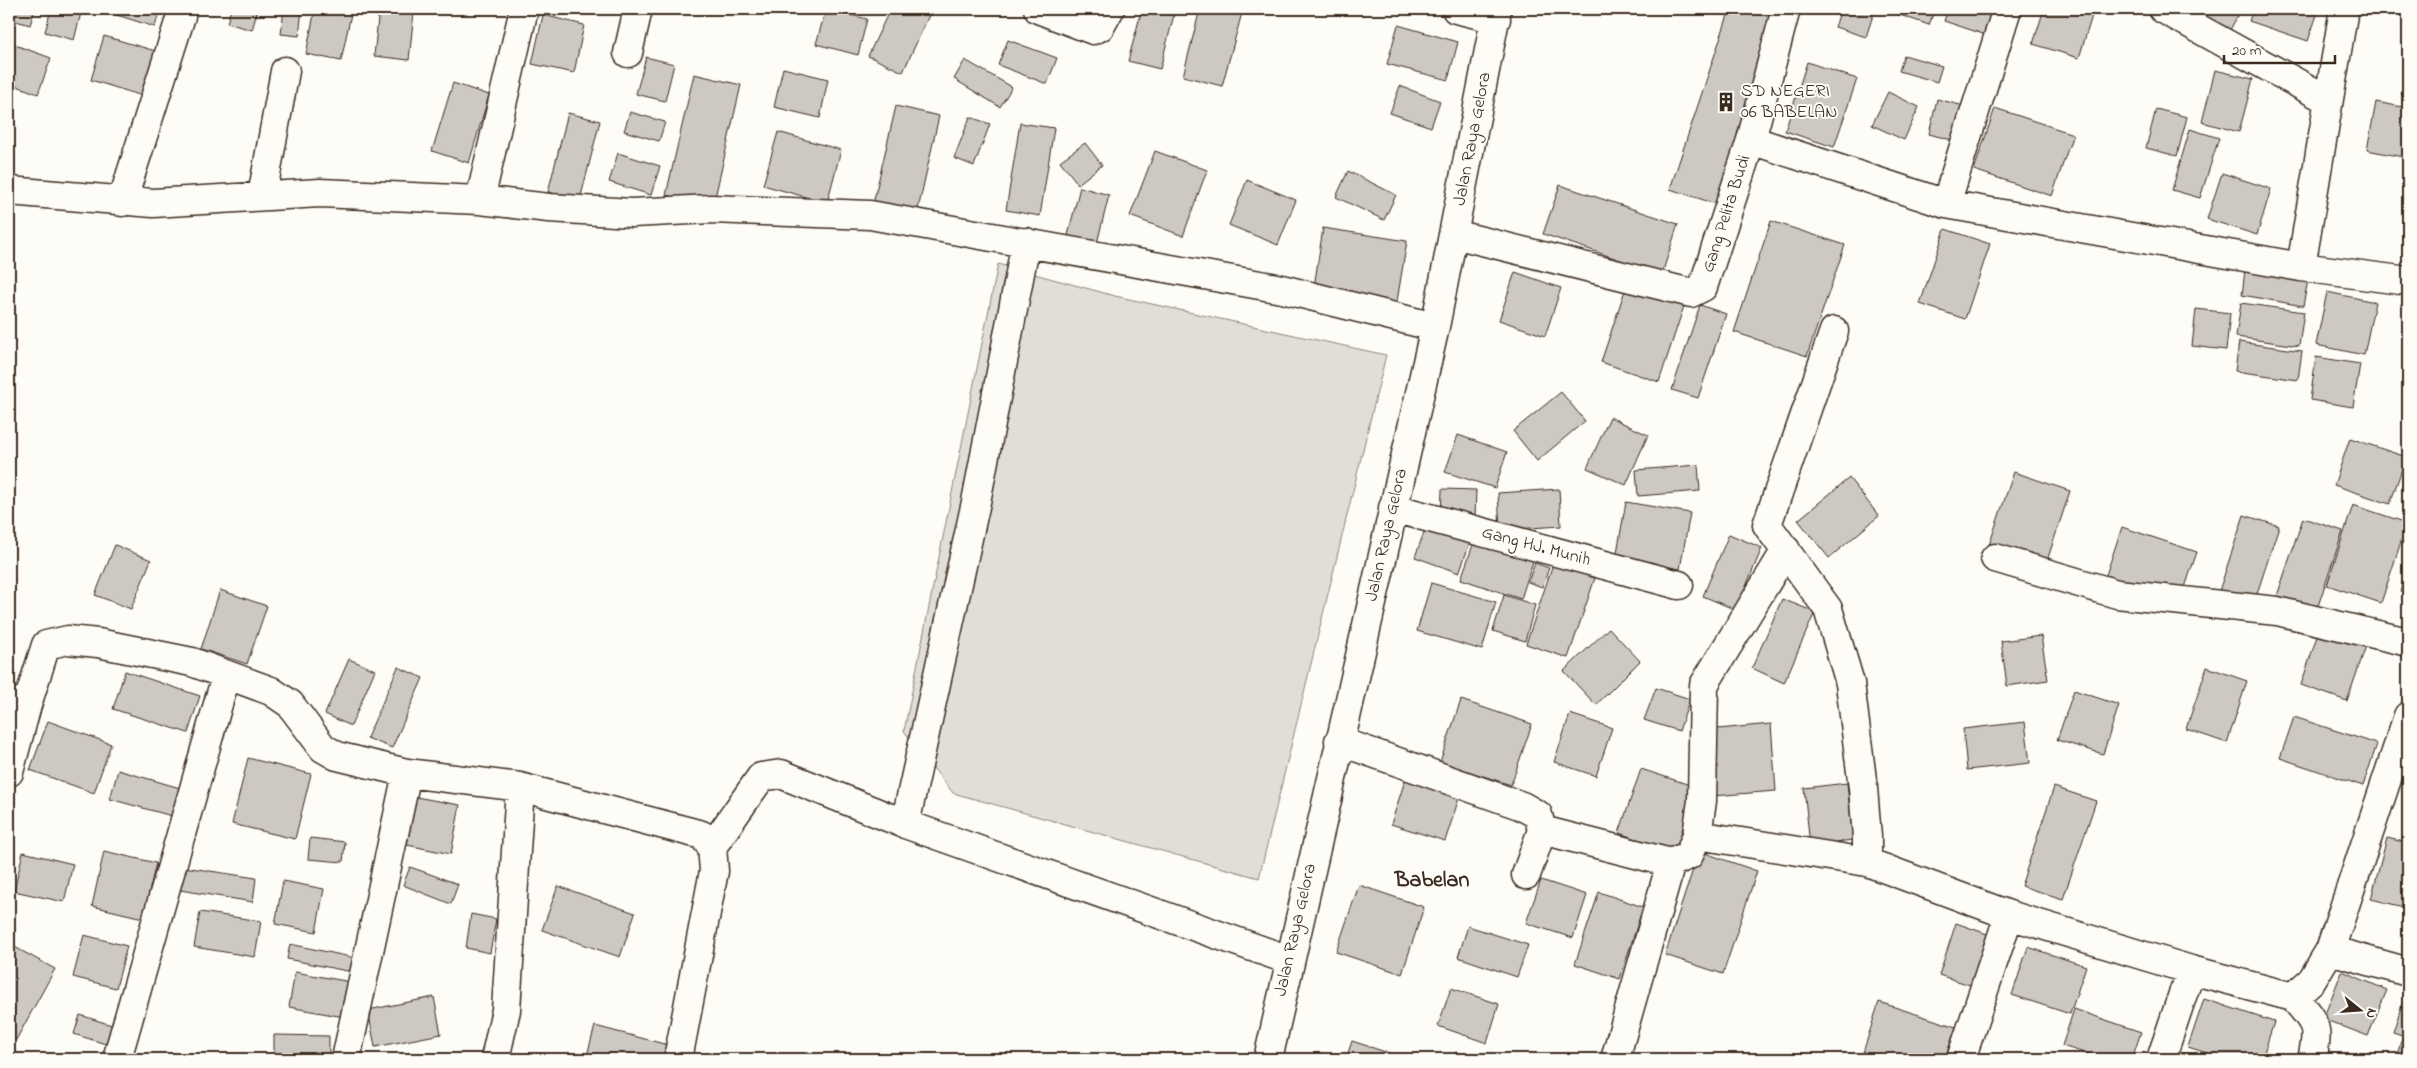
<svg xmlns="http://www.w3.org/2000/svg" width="2417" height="1068" viewBox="0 0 2417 1068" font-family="'Indie Flower',sans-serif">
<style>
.garden{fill:#e1ded7;stroke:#8e847a}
.building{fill:#cdc8c2;stroke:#3b2a1e}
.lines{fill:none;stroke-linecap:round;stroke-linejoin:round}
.minor-casing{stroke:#3b2a1e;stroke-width:31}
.minor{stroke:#fdfcf7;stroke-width:28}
.labels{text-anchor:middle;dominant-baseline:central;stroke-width:4;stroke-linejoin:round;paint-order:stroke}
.poi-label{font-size:18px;fill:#3b2a1e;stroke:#fdfcf7;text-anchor:start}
.street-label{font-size:18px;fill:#3b2a1e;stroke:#fdfcf7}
.district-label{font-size:22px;font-weight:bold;fill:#3b2a1e;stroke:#fdfcf7}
</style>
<rect width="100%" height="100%" fill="#fdfcf7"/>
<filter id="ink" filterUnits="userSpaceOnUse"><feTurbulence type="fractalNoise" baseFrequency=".02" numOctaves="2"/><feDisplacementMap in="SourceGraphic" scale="10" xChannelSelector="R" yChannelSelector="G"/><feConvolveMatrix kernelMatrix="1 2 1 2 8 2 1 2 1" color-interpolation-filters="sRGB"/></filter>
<g filter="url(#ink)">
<path class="garden" d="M998,264L1115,296L1386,355L1259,878L953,793L904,731Z"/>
<path class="building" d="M9,9H35L30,25L9,19Z
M51,9H82L74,40L45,32Z
M109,9H160L155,27L107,12Z
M195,9H213V12Z
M231,9H258L252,30L227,23Z
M284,9H302L299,36L281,34Z
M315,9H352L341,61L306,54Z
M379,9L414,12L409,60L374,56Z
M754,9H783L780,17Z
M826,9L867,19L858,55L816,44Z
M890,9H932L903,72L868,56Z
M1067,9H1100L1097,19Z
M1142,9L1175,11L1160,69L1128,61Z
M1200,9H1243L1222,86L1183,76Z
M1730,9H1763L1782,15L1719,205L1670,189Z
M1841,9H1875L1866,37L1835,27Z
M1896,9H1935L1929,25L1894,13Z
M1948,9H1994L1986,35L1944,21Z
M2044,9H2094L2079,58L2033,44Z
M2186,9H2241L2230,30Z
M2253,9H2319L2308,41L2249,21Z
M543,15L584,25L574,73L532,64Z
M1398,25L1458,42L1448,80L1387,64Z
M104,36L159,52L146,97L91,80Z
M1008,40L1057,58L1047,84L998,65Z
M15,45L51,58L38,94L9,83V62Z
M1904,55L1942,66L1937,82L1899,71Z
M646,57L674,64L665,101L636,94Z
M965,60L1012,87L1000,107L954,79Z
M1807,62L1857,79L1834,147L1785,131Z
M783,68L828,79L820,118L774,107Z
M2215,70L2253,79L2239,132L2202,122Z
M2407,73L2408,74V95L2401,93Z
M694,74L741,85L713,206L666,195Z
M453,83L489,95L469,163L432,151Z
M1400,86L1440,101L1431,127L1390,113Z
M1888,92L1919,107L1904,140L1872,125Z
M1937,99L1968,107L1959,142L1929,134Z
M2376,102L2408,108V158L2367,150Z
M896,106L939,116L917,214L873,204Z
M1995,108L2073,134L2052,196L1974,170Z
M2156,109L2187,117L2177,156L2146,148Z
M630,112L665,122L659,141L624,131Z
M568,113L600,121L580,200L548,192Z
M970,117L990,124L974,166L954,158Z
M1020,123L1054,128L1040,216L1006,210Z
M2190,129L2219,138L2200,198L2172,190Z
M778,132L841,150L827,203L763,185Z
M1085,143L1102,165L1078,184L1060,161Z
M1155,151L1207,170L1183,236L1130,216Z
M618,153L660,166L651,195L609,182Z
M1348,171L1396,195L1384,220L1336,197Z
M2222,173L2271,189L2257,235L2207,219Z
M1247,180L1296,200L1278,245L1229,225Z
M1560,185L1678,224L1662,274L1543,234Z
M1080,187L1109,195L1095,251L1066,243Z
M1771,221L1845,245L1807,356L1734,332Z
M1323,228L1407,241L1396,307L1313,294Z
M1945,229L1990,244L1965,319L1920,304Z
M2245,270L2308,280L2303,306L2242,295Z
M1515,272L1561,288L1545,336L1499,320Z
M1627,284L1685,303L1659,382L1601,362Z
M2327,292L2375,302L2364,355L2316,345Z
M2241,303L2304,312L2299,346L2236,337Z
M1700,305L1726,314L1698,398L1672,390Z
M2196,309L2230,313L2226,350L2192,346Z
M2239,342L2302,351L2298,380L2235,371Z
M2316,357L2360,364L2353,407L2310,400Z
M1561,392L1585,421L1537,461L1513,431Z
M1610,417L1648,435L1626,485L1587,468Z
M1458,435L1507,452L1495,488L1445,472Z
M2350,438L2406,457L2390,504L2334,485Z
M1698,465L1700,491L1638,496L1636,470Z
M2014,472L2070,491L2045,567L1988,548Z
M1849,478L1879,516L1829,558L1798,520Z
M1442,489L1476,490L1475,518L1441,517Z
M1559,489L1561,526L1500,530L1498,493Z
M1626,502L1690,513L1680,569L1616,558Z
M2353,505L2407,523L2381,603L2327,585Z
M2244,515L2279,526L2253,606L2218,594Z
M2303,518L2343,531L2316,612L2276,599Z
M1427,524L1471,540L1459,573L1415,557Z
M2122,527L2197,552L2181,599L2106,575Z
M1729,534L1762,548L1736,610L1703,596Z
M1475,539L1534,558L1521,599L1461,579Z
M115,545L151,560L131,609L95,595Z
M1535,563L1549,568L1542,587L1528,582Z
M1553,564L1595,578L1568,658L1526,644Z
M2408,564V595L2400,592Z
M1431,583L1496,602L1482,650L1417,631Z
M220,590L267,606L247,664L201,649Z
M1504,595L1535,605L1525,641L1493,631Z
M1782,599L1815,612L1784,683L1752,668Z
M2320,627L2367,643L2347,701L2301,685Z
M1609,628L1640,661L1596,705L1564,671Z
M2041,636L2048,680L2007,686L2001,641Z
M349,659L375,670L351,726L325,714Z
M398,667L423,678L392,748L367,738Z
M2207,667L2247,681L2227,743L2186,729Z
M125,671L200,696L188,733L113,709Z
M1656,688L1690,699L1679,731L1644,720Z
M2074,690L2119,705L2103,754L2057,740Z
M1461,700L1532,724L1511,785L1440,762Z
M1570,714L1612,728L1596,776L1554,762Z
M2294,717L2377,744L2363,786L2280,758Z
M48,721L111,744L94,793L30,770Z
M2025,722L2030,763L1967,770L1963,729Z
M1771,724L1776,791L1712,796L1707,730Z
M248,758L311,774L295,839L232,824Z
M1641,769L1696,787L1675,852L1619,833Z
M118,770L180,788L172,816L110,799Z
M1408,771L1462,789L1445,841L1391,824Z
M1847,783L1853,840L1810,845L1804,788Z
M2054,787L2096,801L2063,899L2021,886Z
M416,797L460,805L451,854L407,845Z
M310,838L345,842L343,862L308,859Z
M2387,838L2408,843V908L2371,899Z
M104,851L156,863L143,918L92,906Z
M1699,851L1757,871L1723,974L1665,955Z
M23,852L73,864L64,902L14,891Z
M184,867L256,878L253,902L180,890Z
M410,867L458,884L451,904L403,885Z
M1541,880L1587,895L1573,938L1526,923Z
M283,881L324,889L316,932L275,924Z
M1359,885L1424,907L1402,974L1336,952Z
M558,886L635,913L620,957L542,930Z
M1599,892L1643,907L1620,979L1575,964Z
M200,912L261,921L255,957L194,947Z
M471,914L496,919L490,953L466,948Z
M1956,923L1993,936L1976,987L1939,975Z
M1468,926L1528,945L1517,977L1458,957Z
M84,935L127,946L116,988L73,977Z
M9,944L55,969L16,1040L9,1036Z
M290,944L360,959L357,973L287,959Z
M2028,947L2086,966L2070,1014L2012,995Z
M2342,971L2387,990L2368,1036L2323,1019Z
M295,972L351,982L344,1017L289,1007Z
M2408,986V1037L2393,1032Z
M1451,988L1499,1004L1487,1043L1438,1026Z
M434,997L441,1034L375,1047L368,1010Z
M2204,999L2274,1022L2262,1059H2226L2188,1047Z
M1879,1002L1956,1027L1945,1059H1861Z
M2074,1009L2141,1032L2132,1059H2104L2062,1046Z
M80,1015L118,1027L112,1046L74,1034Z
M595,1026L672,1046L668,1059H586Z
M274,1035L329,1036V1059H274Z
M1352,1041L1407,1059H1346Z
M2401,1041L2408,1043V1059H2396Z
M1456,1052L1479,1059H1453Z"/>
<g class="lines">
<defs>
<path id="minor" d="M1038,9L1093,30L1100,27L1110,9
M1456,9L1496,19
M2163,9L2328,100
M628,53L638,9
M1751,140L1946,204L2301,267L2408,281
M9,191L153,203L320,193L480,200L549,208L632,213L711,209L870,215L1282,289L1435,327
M262,196L285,71
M480,200L524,9
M122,202L181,16
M1946,204L2007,9
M1454,234L1691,293L1703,287L1751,140L1786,9
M2301,267L2344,9
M1834,331L1767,525L1828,609L1850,683L1863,788L1867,837V862L2009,915L2191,970L2293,997L2312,980L2330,950L2408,716
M1393,508L1679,585
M1995,558L2117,594L2277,611L2408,642
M9,701L27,705L46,645L68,640L98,643L192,662L271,691L290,704L323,748L337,756L407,773L520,787L702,835L712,847L714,871L678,1059
M1339,741L1522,806L1538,815L1542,830L1526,875
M9,772L27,705
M905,824L976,502L1026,242
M1542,830L1671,863L1689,855L1697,835L1702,801L1704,685L1786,550
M1697,835L1867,862
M712,847L761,777L781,774L905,824L1289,960
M2330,950L2408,972
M2293,997C2315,1023 2320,1025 2312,1059
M117,1059L226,676
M346,1059L407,773
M495,1059L506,1010L520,787
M1268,1059L1435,327L1497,9
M1615,1059L1671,863
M1961,1059L2009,915
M2161,1059L2191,970"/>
</defs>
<use href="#minor" class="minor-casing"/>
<use href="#minor" class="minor"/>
</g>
</g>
<defs>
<symbol id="building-bare" viewBox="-9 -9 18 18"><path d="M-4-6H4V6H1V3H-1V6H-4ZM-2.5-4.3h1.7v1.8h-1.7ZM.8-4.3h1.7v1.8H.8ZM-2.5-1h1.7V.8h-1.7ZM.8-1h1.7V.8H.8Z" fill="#3b2a1e" stroke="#fdfcf7" stroke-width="2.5" paint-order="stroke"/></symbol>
</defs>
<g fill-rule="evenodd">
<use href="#building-bare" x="1712" y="88" width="28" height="28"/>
</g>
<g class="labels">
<g class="poi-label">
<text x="1741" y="92">SD NEGERI<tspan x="1741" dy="21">06 BABELAN</tspan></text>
</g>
<g class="street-label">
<text transform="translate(1473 139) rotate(-79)">Jalan Raya Gelora</text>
<text transform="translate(1727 214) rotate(-72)">Gang Pelita Budi</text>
<text transform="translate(1387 535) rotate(-77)">Jalan Raya Gelora</text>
<text transform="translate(1536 547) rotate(15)">Gang HJ. Munih</text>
<text transform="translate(1296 930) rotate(-77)">Jalan Raya Gelora</text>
</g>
<g class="district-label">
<text x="1432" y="881">Babelan</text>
</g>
</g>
<rect width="2417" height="1068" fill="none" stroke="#fdfcf7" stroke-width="30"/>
<rect x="15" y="15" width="2387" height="1038" fill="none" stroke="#3b2a1e" stroke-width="2" filter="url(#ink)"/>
<g transform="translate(2360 1010) rotate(107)" stroke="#fdfcf7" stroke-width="4" paint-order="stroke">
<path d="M0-4L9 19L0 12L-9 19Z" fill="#3b2a1e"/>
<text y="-8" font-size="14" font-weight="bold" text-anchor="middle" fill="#3b2a1e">N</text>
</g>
<path d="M2224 55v8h111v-8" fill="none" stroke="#3b2a1e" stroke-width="2.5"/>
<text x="2232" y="55" font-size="15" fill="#3b2a1e" stroke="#fdfcf7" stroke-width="4" paint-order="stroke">20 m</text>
</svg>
